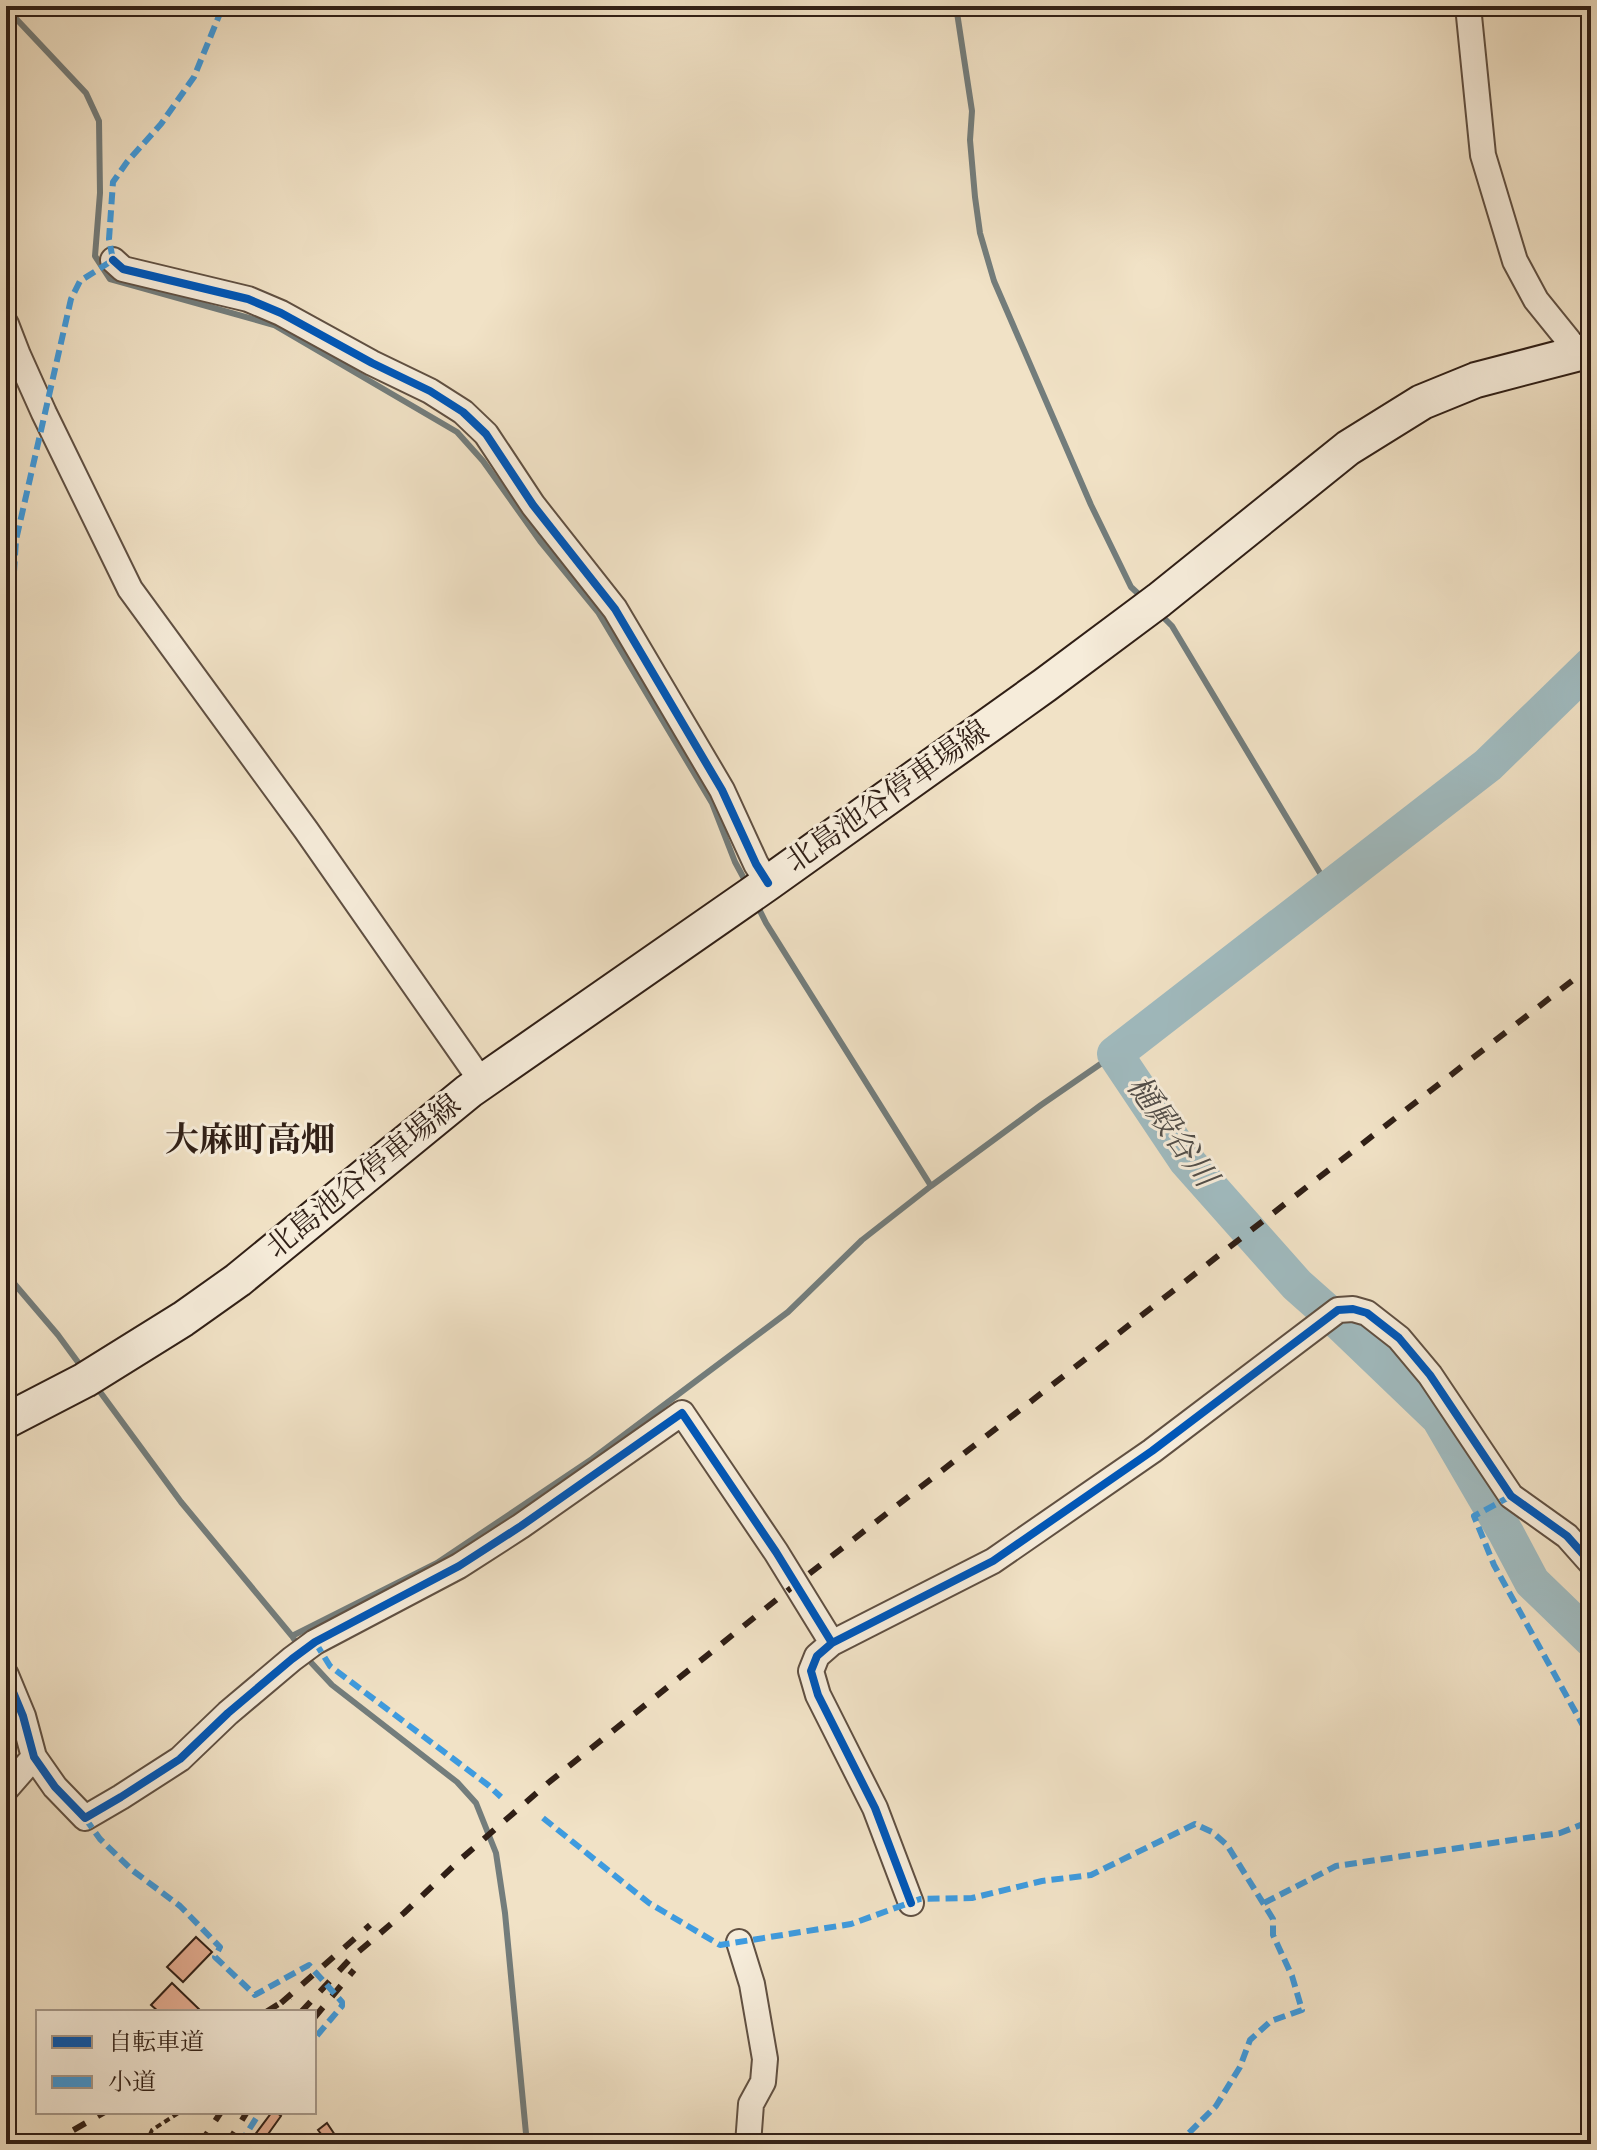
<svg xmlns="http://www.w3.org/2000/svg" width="1597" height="2150" viewBox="0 0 1597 2150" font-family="'IM FELL DW Pica','Noto Serif JP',serif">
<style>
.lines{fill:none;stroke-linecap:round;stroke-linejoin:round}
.stream{stroke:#737d7c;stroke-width:6}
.river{stroke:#a0bbc0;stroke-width:36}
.building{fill:#e6ae93;stroke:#301f16;stroke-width:2}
.minor-casing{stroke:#605042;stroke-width:28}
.secondary-casing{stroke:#301f16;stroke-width:38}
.path{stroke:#301f16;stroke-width:4;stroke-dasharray:6 4;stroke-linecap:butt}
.minor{stroke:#f6ecda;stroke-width:24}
.secondary{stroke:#f6ecda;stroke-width:34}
.rail{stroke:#301f16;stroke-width:6;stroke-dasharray:14 14;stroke-linecap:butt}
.quiet{stroke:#3e9bdf;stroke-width:6;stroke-dasharray:12 6;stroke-linecap:butt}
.cycleway-casing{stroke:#f6ecda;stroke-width:13}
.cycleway{stroke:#0057b8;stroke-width:8}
.labels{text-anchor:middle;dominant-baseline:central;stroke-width:6;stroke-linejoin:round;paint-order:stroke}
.street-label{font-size:30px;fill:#301f16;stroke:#f6ecda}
.water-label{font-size:32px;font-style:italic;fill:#524e49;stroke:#f6ecda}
.quarter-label{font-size:34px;font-weight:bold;fill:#301f16;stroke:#f6ecda}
</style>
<rect width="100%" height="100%" fill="#f1e2c6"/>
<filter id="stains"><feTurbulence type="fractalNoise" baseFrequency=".0025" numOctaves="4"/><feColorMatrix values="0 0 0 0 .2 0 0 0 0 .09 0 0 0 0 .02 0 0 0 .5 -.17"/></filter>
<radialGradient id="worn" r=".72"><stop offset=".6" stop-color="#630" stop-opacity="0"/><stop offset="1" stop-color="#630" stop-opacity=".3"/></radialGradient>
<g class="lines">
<path class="stream" d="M956,6L972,111L970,140L975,197L980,233L994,281L1091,505L1131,587L1145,600
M6,8L86,93L99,121L100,193L95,256L110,279L274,325L457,432L483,461L540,541L598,612L712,803L735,862L748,886
M1159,613L1172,626L1329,888
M931,1186L1041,1105L1115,1054
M6,1274L58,1335L83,1369
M95,1385L181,1502L292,1636L299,1647
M292,1636L437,1563L592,1459L788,1312L862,1240L931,1186L766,923L756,903
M305,1656L332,1685L457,1782L476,1803L496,1853L505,1913L527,2144"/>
<path class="river" d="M1591,665L1488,765L1115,1054L1186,1160L1297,1285L1341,1324L1439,1418L1506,1533L1532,1582L1591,1639"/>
</g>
<path class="building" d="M196,1937L212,1952L183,1982L167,1967Z
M172,1983L202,2012H159L151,2005Z
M272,2112H276L281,2116L261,2144H248Z
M327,2123L337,2138L329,2144L318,2130Z"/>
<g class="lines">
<defs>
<path id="minor" d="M1468,6L1483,155L1515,261L1536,300L1578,352
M113,260L123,269L248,299L281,313L372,363L430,391L463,412L486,434L533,505L615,609L722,790L756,864L768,883
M6,324L18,355L44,413L130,589L306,830L482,1082
M6,1675L23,1716L34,1757L55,1787L85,1818L121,1797L180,1759L228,1713L292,1659L315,1642L459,1566L521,1526L682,1413L776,1552L832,1643
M6,1789L34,1757
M911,1903L875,1808L818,1695L811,1671L817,1656L832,1643L993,1561L1152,1451L1338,1310L1353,1309L1367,1313L1399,1338L1430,1375L1511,1496L1567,1536L1591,1563
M739,1942L752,1984L765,2059L763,2082L751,2104L748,2144"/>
<path id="secondary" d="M6,1421L85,1380L183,1319L238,1280L469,1091L768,883L1045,685L1159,600L1348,448L1422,402L1476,380L1591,350"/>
</defs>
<use href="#minor" class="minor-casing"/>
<use href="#secondary" class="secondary-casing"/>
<path class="path" d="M146,2144L152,2130L180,2112"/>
<use href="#minor" class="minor"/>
<use href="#secondary" class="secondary"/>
<path class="rail" d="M281,2003L370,1925
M266,2012L290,1997
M301,2012L351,1958L404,1913L462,1858L548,1783L796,1584L1591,966
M314,2018L354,1970
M49,2144L105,2112
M200,2144L221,2112
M227,2144L247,2112"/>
<path class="quiet" d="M6,699L16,540L71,299L80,281L113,260L109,239L113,182L127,162L161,124L194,77L223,6
M1511,1496L1474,1516L1494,1565L1591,1740
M315,1642L330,1666L488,1785L501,1797
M85,1818L100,1839L132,1870L180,1906L220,1947L215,1957L255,1995L309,1965L342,2002V2006L314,2039
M543,1818L649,1903L720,1945L851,1924L920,1899L972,1898L1042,1881L1091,1875L1195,1824L1212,1832L1227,1845L1273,1919V1935L1292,1976L1302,2010L1271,2021L1250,2040L1240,2067L1216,2106L1178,2144
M1264,1903L1336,1866L1560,1833L1583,1824L1591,1817
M240,2144L260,2112"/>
<defs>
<path id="cycleway" d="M113,260L123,269L248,299L281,313L372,363L430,391L463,412L486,434L533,505L615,609L722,790L756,864L768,883
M6,1675L23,1716L34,1757L55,1787L85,1818L121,1797L180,1759L228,1713L292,1659L315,1642L459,1566L521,1526L682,1413L776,1552L832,1643
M911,1903L875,1808L818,1695L811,1671L817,1656L832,1643L993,1561L1152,1451L1338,1310L1353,1309L1367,1313L1399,1338L1430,1375L1511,1496L1567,1536L1591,1563"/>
</defs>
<use href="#cycleway" class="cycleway-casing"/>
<use href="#cycleway" class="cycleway"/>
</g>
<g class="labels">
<g class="street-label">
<text transform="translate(888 797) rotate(-35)">北島池谷停車場線</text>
<text transform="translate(364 1177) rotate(-39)">北島池谷停車場線</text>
</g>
<g class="water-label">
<text transform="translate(1171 1132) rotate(54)">樋殿谷川</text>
</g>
<g class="quarter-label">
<text x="250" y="1141">大麻町高畑</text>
</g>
</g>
<rect width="1597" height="2150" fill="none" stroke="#f1e2c6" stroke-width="32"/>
<rect x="8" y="8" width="1581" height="2134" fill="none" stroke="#301f16" stroke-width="4"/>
<rect x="16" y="16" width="1565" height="2118" fill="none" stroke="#301f16" stroke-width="2"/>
<rect x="36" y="2010" width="280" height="104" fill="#f6ecda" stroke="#a79a8c" stroke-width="2"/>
<rect x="52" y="2036" width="40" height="12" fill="#0057b8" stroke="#a79a8c" stroke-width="2"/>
<text x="108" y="2050" font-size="24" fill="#301f16">自転車道</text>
<rect x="52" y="2076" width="40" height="12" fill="#3e9bdf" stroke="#a79a8c" stroke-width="2"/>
<text x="108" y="2090" font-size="24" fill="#301f16">小道</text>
<rect width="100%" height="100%" filter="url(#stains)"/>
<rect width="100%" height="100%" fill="url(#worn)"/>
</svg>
